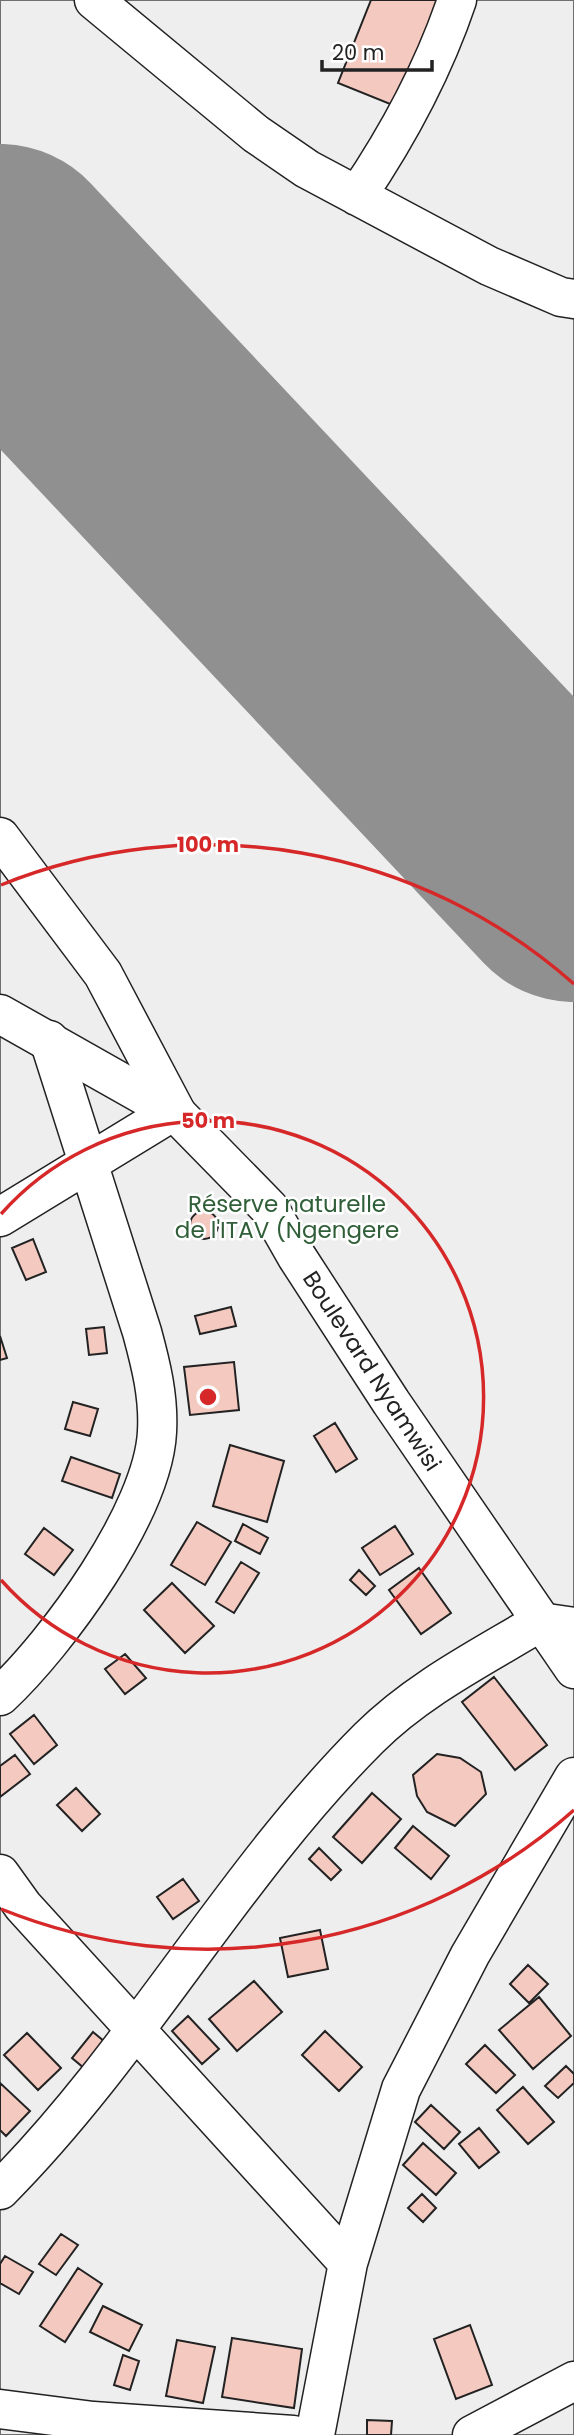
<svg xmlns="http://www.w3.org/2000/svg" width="574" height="2435" viewBox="0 0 574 2435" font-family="Poppins,sans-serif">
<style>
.green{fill:#eee;stroke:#6f6f6f;stroke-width:2}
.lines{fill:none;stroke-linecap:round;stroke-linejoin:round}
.runway{stroke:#909090;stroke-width:248}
.building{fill:#f3c9c0;stroke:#222;stroke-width:2}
.minor-casing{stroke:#222;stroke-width:41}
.major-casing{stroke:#222;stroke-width:41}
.minor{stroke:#fff;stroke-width:38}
.major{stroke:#fff;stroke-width:38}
.ring{fill:none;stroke:#d62828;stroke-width:3.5}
.labels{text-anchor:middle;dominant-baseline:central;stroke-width:5;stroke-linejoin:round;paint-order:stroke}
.park-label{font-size:23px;fill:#2f5e38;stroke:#fff}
.street-label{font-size:23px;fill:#222;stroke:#fff}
.centre{fill:#d62828;stroke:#fff;stroke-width:3.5}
.ring-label{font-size:21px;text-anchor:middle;font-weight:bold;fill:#d62828;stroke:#fff;stroke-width:5;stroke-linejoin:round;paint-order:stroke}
</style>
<rect width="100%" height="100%" fill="#fff"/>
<path class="green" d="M0,0H574V2435H0Z"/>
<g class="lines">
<path class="runway" d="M0,268L574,878"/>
</g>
<path class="building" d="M371,0H445L400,108L338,83Z
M190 1225a14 14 0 1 1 28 0a14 14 0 1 1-28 0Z
M33,1239L46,1272L26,1280L12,1248Z
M231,1307L236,1326L200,1334L195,1316Z
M104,1327L107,1353L89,1355L86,1329Z
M0,1336L7,1358L0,1360Z
M234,1362L239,1410L190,1415L184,1367Z
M73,1402L98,1409L90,1436L65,1429Z
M335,1423L357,1459L336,1472L314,1436Z
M230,1445L284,1461L267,1522L213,1506Z
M71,1457L120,1474L112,1498L62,1481Z
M197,1522L231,1542L205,1585L171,1565Z
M243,1524L268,1538L260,1554L235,1541Z
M395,1526L413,1554L380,1575L362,1548Z
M44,1528L73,1550L54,1575L25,1554Z
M241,1562L259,1573L234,1613L216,1602Z
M419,1568L451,1613L421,1634L389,1590Z
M359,1570L375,1586L366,1595L350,1580Z
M172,1583L214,1626L185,1653L144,1610Z
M125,1654L146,1678L125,1694L105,1669Z
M494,1677L547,1745L515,1770L462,1702Z
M34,1715L57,1745L34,1764L10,1734Z
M437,1754L460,1758L481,1772L486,1794L455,1826L427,1812L417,1796L413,1775Z
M15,1755L30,1774L0,1797V1766Z
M76,1788L100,1814L82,1831L57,1805Z
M372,1793L401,1819L362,1863L333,1837Z
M413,1826L449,1856L431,1879L395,1848Z
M319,1848L341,1870L331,1880L309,1859Z
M183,1879L199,1901L173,1919L157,1897Z
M320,1930L328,1969L288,1977L280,1938Z
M528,1965L548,1984L529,2003L510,1984Z
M254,1981L282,2012L237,2051L209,2019Z
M539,1997L571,2036L533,2069L499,2030Z
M188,2016L219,2049L202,2064L172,2031Z
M325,2031L362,2067L339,2091L302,2055Z
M93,2032L111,2047L90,2073L72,2058Z
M27,2033L61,2068L38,2090L4,2055Z
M485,2045L515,2075L496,2093L466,2064Z
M566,2066L574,2074V2083L558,2098L545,2086Z
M0,2083L30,2111L6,2136L0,2130Z
M523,2087L554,2122L528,2144L497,2110Z
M431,2105L460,2132L444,2149L415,2122Z
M479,2128L499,2152L479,2168L459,2144Z
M423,2143L456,2173L436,2195L403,2165Z
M422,2194L436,2208L423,2222L408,2208Z
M61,2234L78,2245L56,2275L39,2264Z
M5,2256L33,2272L19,2294L0,2283V2264Z
M78,2268L102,2284L65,2342L40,2326Z
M103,2306L142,2325L129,2351L90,2332Z
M470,2325L492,2385L456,2399L434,2339Z
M232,2338L302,2349L294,2408L222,2397Z
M177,2340L215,2347L203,2403L166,2396Z
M123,2355L139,2361L130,2390L114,2385Z
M367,2420L392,2421L391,2435H367Z"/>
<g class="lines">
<defs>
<path id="minor" d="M94,0L256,134L307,169L489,266L561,297L574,299
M357,196C399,134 433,71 457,0
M0,837L103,974L177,1114
M0,1217L172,1112
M0,1696C57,1643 153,1512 157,1432C159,1397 151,1365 142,1332L49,1040
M0,1874L23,1906L348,2263
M0,2190C138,2051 231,1876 369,1738C418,1689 482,1657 540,1622L574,1627
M0,2409L93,2421L293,2435
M315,2435L348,2263L401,2089L470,1955L574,1777
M472,2435L574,2381"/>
<path id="major" d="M0,1014L177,1114L269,1208L297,1257L391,1402L574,1669"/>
</defs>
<use href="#minor" class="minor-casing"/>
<use href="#major" class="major-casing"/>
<use href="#minor" class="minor"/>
<use href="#major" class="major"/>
</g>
<g class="ring">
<path d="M1 1214A276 276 0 1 1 1 1580"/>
<path d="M574 1810A552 552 0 0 1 1 1909M1 885A552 552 0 0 1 574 984"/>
</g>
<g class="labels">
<g class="park-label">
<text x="287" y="1204">Réserve naturelle<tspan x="287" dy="26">de l'ITAV (Ngengere</tspan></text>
</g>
<g class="street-label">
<text transform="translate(372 1371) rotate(57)">Boulevard Nyamwisi</text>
</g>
</g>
<circle cx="208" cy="1397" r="10" class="centre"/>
<g class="ring-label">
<text x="208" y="852">100 m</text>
<text x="208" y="1128">50 m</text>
</g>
<path d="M322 60v10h110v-10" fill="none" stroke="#222222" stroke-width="3.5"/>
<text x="332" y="60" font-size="21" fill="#222222" stroke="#ffffff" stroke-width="5" paint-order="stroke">20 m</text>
</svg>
